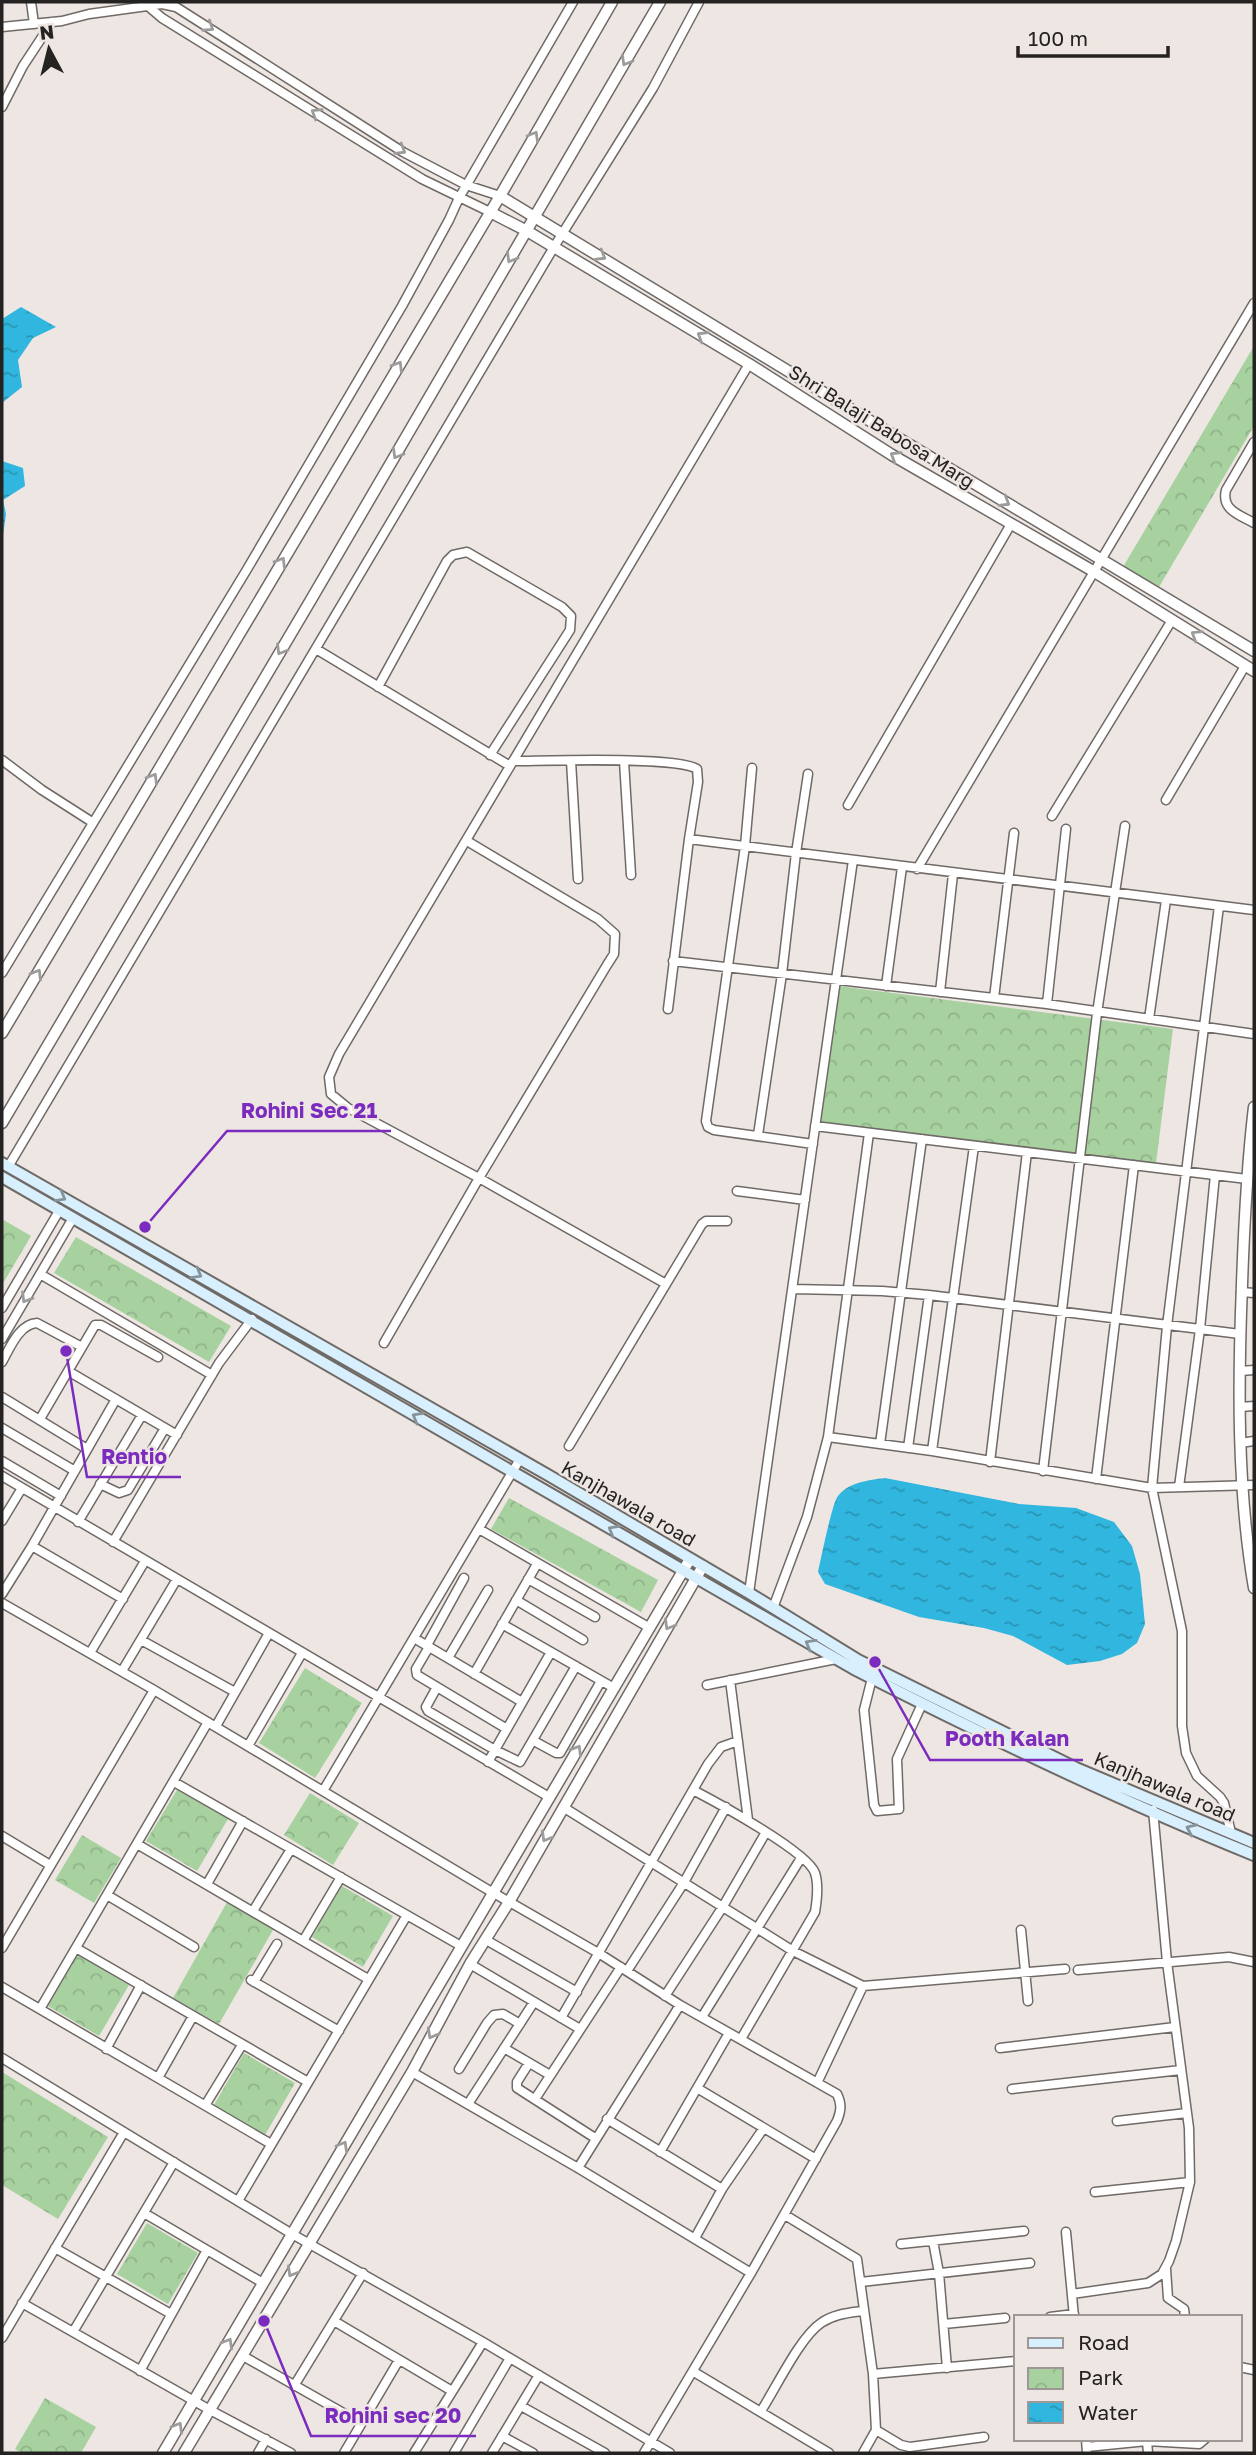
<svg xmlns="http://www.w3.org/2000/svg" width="1256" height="2455" viewBox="0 0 1256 2455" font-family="'Golos Text',sans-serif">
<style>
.park{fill:url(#park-crowns)}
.water{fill:url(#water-ripples)}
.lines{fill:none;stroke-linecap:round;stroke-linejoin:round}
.minor-casing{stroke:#706a67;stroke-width:11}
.tertiary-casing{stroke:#706a67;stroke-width:13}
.secondary-casing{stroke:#706a67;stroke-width:14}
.minor{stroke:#fff;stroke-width:8}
.tertiary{stroke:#fff;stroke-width:10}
.secondary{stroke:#d8effd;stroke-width:10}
.oneway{stroke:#9d9c9c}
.oneway2{stroke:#87939a}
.labels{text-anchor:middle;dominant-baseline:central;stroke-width:5;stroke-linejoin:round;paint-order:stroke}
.street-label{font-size:19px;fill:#252322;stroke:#ede6e2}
.leader{fill:none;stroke:#7b2cbf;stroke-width:2.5}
.callout-dot{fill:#7b2cbf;stroke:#ede6e2;stroke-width:2.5}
.callout-label{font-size:21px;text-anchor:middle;font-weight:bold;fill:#7b2cbf;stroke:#ede6e2;stroke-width:5;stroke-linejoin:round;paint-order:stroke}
</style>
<defs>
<pattern id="park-crowns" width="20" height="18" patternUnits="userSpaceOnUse" patternTransform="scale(1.75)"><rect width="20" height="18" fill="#a8d1a0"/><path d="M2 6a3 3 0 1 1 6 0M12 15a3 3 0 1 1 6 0" fill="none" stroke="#90b38a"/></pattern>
<pattern id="water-ripples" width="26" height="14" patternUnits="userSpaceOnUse" patternTransform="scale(1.75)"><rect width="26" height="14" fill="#31b7df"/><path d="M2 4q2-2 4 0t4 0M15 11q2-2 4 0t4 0" fill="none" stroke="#2994b4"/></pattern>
</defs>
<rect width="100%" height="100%" fill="#ede6e2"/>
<path class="park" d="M1254,346V426L1159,587L1123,567Z
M838,986L1173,1029L1156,1163L821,1122Z
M2,1219L31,1236L2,1285Z
M76,1237L231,1326L209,1362L54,1273Z
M509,1498L658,1580L641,1612L491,1529Z
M305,1668L362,1703L315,1778L259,1743Z
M177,1790L228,1819L197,1871L146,1841Z
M310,1793L359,1823L333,1865L284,1835Z
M82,1835L121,1858L94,1903L55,1880Z
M342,1886L393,1916L363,1967L312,1937Z
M230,1897L277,1923L219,2024L173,1998Z
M78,1955L129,1985L99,2036L48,2006Z
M244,2053L295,2083L265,2135L214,2105Z
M2,2072L108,2137L58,2219L2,2185Z
M147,2223L198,2253L168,2304L117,2274Z
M45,2398L96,2427L81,2453H22L15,2449Z"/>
<path class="water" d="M21,307L56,327L33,338L18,360L22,387L2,403V407V319Z
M2,461L23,468L25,486L3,500L6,514L2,542Z
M885,1478L1019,1504L1076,1508L1114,1522L1132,1546L1140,1574L1145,1624L1137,1643L1122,1654L1100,1661L1067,1665L1013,1636L984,1628L919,1617L825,1584L818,1572C821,1559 832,1503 838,1496C849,1482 869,1480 885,1478Z"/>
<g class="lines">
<defs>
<path id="minor" d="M31,2L34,24
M148,6L162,18L422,179L490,212
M2,27L62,21L89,14L162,4L176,7L403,152L466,185L500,196
M2,107L23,66L52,22
M1254,442L1226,490C1221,510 1240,515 1254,523
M316,649L510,766
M378,687L447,561L453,555L467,552L562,607L571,616L570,630L490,755
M2,760L42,790L92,822
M513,761C544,761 678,756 697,769L698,782L689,839L668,1009
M571,761L578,879
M624,761L631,875
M752,768L745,846L706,1121L708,1127L714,1130L813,1144
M1166,800L1245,666
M848,805L1011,524
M1052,816L1172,620
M689,839L1254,910
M917,869L1254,303
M1219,906L1167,1326L1152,1488L1182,1631V1726L1186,1753L1197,1776L1220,1797L1224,1803L1231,1833
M673,961L1047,1004L1254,1034
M2,973L246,571L402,306L449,220L459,198L573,2
M886,986L902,867
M940,992L953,874
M994,998L1014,833
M1047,1004L1066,829
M1149,1019L1166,900
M815,1126L1247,1179
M758,1135L782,974L796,853L808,774
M8,1167L554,247L653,88L699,2
M737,1191L805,1200
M40,1274L212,1375
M666,1284L479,1178L348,1108L331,1094L329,1077L339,1054L749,364
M793,1289L882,1291L929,1295L1240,1334
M1241,1292L1254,1293
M2,1308L59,1211
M2,1339L73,1218
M384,1343L479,1178L607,965L614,954L615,934L598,919L467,841
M2,1362C10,1348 19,1324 37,1323L82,1347
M68,1371L177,1435
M1240,1371L1254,1370
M2,1397L87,1449
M1240,1407L1254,1406
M40,1419L95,1325H101L158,1357
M2,1428L75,1471
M828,1437L932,1451L1152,1488L1254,1485
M1240,1443L1254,1441
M880,1444L922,1139
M569,1446L702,1224L706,1221H727
M908,1448L929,1295
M932,1451L974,1146
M2,1461L61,1496
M990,1462L1027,1152
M1043,1471L1097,1013L1125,826
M2,1476L549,1797
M1096,1479L1134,1165
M100,1484L119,1493L128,1490L165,1428
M1179,1487L1200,1329L1215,1175
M2,1521L22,1488
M78,1522L142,1415
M479,1529L650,1628
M113,1542L219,1363L252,1319
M32,1546L123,1599
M528,1579L595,1617
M749,1593L853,860
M2,1594L32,1546L116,1399
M516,1600L583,1640
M2,1603L154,1690L485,1888L600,1954L680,2005L837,2094C842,2104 841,2111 837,2121L751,2273L644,2453
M773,1608L807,1517L828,1437L869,1133
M502,1624L614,1688
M414,1638L522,1702
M141,1640L235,1692
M427,1645L464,1578
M429,1647L416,1669L417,1675L507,1729
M90,1653L145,1561
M448,1658L488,1590
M122,1671L177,1579
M474,1674L537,1564
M872,1678L864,1710L874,1805L877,1811L899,1809L897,1759L922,1704
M730,1680L748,1820
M707,1685L836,1659
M437,1687L426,1707L428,1711L495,1750L520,1762L576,1666
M216,1726L269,1633
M534,1741L556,1753H560L601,1681
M248,1746L302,1653
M488,1762L551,1652
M174,1782L461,1946
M693,1790C716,1802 808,1852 815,1873C819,1885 817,1900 815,1912L741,2039
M323,1791L520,1459
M563,1807L793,1951L863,1986L1065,1969
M2,1836L50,1865
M137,1844L368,1979
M207,1884L243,1821
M107,1895L194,1947
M253,1911L291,1849
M1021,1930L1028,2001
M486,1940L577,1992
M303,1941L341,1877
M2,1948L154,1690
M76,1948L308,2082
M470,1964L580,2029
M1078,1970L1229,1957L1254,1962
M627,1971L683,1884L726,1807
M251,1980L339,2031
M254,1982L277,1944
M2,1987L271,2144
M665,1996L722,1908L766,1832
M40,2009L208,1722
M702,2017L801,1858
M561,2018L708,1764L721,1747L738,1741
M504,2048L550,2075
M1000,2048L1175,2027
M106,2049L141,1985
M2,2058L292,2234L483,2342L670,2453
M529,2063L517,2082V2088L595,2138
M459,2069L487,2023L494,2015L503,2014L520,2024
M412,2072L578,2168L751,2273
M158,2078L193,2016
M818,2081L863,1986
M697,2088L816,2159
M1012,2089L1181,2070
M535,2099L621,1967
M206,2104L242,2045
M468,2104L534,2002
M607,2119L722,2189
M1117,2121L1187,2113
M660,2152L729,2033
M578,2168L680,2005
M1095,2192L1190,2182
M238,2201L407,1915
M144,2213L263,2283
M785,2215L857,2259L873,2374L876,2430L863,2453
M1066,2232L1074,2317
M695,2238L722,2189L763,2129
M933,2241L939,2273L947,2368
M901,2244L1024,2231
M55,2248L171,2314
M1166,2269L1168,2298L1184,2309L1185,2317
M861,2282L1030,2263
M1072,2294L1148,2283L1162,2274L1169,2261L1176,2241L1190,2182L1189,2128L1167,1962L1153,1810
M22,2303L210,2410L291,2453
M1050,2317L1074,2314
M334,2321L452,2391
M944,2324L1005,2318
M73,2332L174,2162
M2,2338L124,2132
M243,2356L361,2423
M1240,2367L1254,2370
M140,2371L207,2250
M694,2372L829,2453
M873,2374L1016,2361
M294,2386L363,2273
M521,2406L605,2453
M761,2411C776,2388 800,2337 821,2323C834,2314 848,2313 863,2311
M876,2430L901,2445L910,2447L984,2437
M502,2436L533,2453
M1086,2439L1087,2453
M1147,2441L1148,2453
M1087,2447L1147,2441L1199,2444L1205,2439
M258,2453L266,2439
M344,2453L399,2360
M414,2453L483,2342
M454,2453L510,2358
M492,2453L539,2375"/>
<path id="tertiary" d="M500,196L890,433L1254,651
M490,212L527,231L749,364L892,455L1093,571L1254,671
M2,1033L500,196L612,2
M1254,1107C1247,1166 1244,1225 1242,1284C1238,1385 1237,1488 1254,1588
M2,1123L312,598L660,2
M163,2453L690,1559
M184,2453L412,2072L470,1964L509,1902L703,1566"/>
<path id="secondary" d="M2,1163L548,1475L749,1593L858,1660L1076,1768L1254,1843
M2,1177L854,1669C985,1736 1118,1800 1254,1855"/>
</defs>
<use href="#minor" class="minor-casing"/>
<use href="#tertiary" class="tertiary-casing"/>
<use href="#secondary" class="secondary-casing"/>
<use href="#minor" class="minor"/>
<use href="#tertiary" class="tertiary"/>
<use href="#secondary" class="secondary"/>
</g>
<defs><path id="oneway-chevron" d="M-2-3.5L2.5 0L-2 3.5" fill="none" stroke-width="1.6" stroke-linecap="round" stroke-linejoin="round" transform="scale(1.75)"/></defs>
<g class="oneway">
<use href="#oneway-chevron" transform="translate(209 27) rotate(33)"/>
<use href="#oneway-chevron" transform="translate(626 61) rotate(120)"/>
<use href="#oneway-chevron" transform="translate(316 113) rotate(-148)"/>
<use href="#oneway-chevron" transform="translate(534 136) rotate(-60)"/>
<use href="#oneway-chevron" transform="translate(401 150) rotate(31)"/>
<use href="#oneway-chevron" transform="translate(601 256) rotate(31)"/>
<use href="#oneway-chevron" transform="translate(511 258) rotate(120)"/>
<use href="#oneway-chevron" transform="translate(702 336) rotate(-149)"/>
<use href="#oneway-chevron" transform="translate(398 366) rotate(-59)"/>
<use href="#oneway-chevron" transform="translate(397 454) rotate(120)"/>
<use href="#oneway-chevron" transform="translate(895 456) rotate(-149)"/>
<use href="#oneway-chevron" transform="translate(1005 502) rotate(31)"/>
<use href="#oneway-chevron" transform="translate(281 562) rotate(-59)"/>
<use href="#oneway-chevron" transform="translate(1196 635) rotate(-148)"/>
<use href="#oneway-chevron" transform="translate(281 650) rotate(121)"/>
<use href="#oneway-chevron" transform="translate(153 778) rotate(-59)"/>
<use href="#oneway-chevron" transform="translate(37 974) rotate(-59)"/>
<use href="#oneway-chevron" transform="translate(26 1298) rotate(121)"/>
<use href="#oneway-chevron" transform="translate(669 1625) rotate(120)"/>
<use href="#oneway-chevron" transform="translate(577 1750) rotate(-59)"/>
<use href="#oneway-chevron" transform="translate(546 1837) rotate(120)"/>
<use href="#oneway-chevron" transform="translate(432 2034) rotate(119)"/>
<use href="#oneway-chevron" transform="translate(343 2146) rotate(-60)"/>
<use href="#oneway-chevron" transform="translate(292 2272) rotate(120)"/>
<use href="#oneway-chevron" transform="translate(228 2343) rotate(-60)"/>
<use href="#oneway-chevron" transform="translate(178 2427) rotate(-60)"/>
</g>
<g class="oneway2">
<use href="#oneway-chevron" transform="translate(61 1197) rotate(30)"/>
<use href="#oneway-chevron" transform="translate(197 1274) rotate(30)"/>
<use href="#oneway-chevron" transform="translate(417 1417) rotate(-150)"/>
<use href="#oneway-chevron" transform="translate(613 1530) rotate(-150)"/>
<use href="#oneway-chevron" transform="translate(810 1644) rotate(-150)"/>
<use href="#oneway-chevron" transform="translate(1191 1829) rotate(-156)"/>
</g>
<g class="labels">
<g class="street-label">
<text transform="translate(882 426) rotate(32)">Shri Balaji Babosa Marg</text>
<text transform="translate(629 1503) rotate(30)">Kanjhawala road</text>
<text transform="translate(1165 1786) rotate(23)">Kanjhawala road</text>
</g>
</g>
<path class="leader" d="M145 1227L227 1131H391M66 1351L87 1477H181M875 1662L930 1760H1083M264 2321L311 2436H476"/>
<g class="callout-dot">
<circle cx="145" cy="1227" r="7"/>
<circle cx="66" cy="1351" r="7"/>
<circle cx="875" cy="1662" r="7"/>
<circle cx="264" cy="2321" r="7"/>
</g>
<g class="callout-label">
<text x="309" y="1118">Rohini Sec 21</text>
<text x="134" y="1464">Rentio</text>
<text x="1007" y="1746">Pooth Kalan</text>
<text x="393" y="2423">Rohini sec 20</text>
</g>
<rect width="1256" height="2455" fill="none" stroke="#252322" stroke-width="7"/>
<rect x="1014" y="2315" width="228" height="126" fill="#ede6e2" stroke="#9d9895" stroke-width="2"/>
<rect x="1028" y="2338" width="35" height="10" fill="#d8effd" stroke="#9d9895" stroke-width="2"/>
<text x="1078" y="2350" font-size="21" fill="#252322">Road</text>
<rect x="1028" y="2368" width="35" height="21" fill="url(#park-crowns)" stroke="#9d9895" stroke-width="2"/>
<text x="1078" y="2385" font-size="21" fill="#252322">Park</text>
<rect x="1028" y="2402" width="35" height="21" fill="url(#water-ripples)" stroke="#9d9895" stroke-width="2"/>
<text x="1078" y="2420" font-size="21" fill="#252322">Water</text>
<g transform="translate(49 49) rotate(353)" stroke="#ede6e2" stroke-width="5" paint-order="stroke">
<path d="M0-5L12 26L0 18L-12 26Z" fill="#252322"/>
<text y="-10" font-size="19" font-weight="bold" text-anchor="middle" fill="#252322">N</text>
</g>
<path d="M1018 46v10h150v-10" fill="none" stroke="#252322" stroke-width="3.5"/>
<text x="1028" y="46" font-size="21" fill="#252322" stroke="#ede6e2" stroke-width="5" paint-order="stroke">100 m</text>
</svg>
